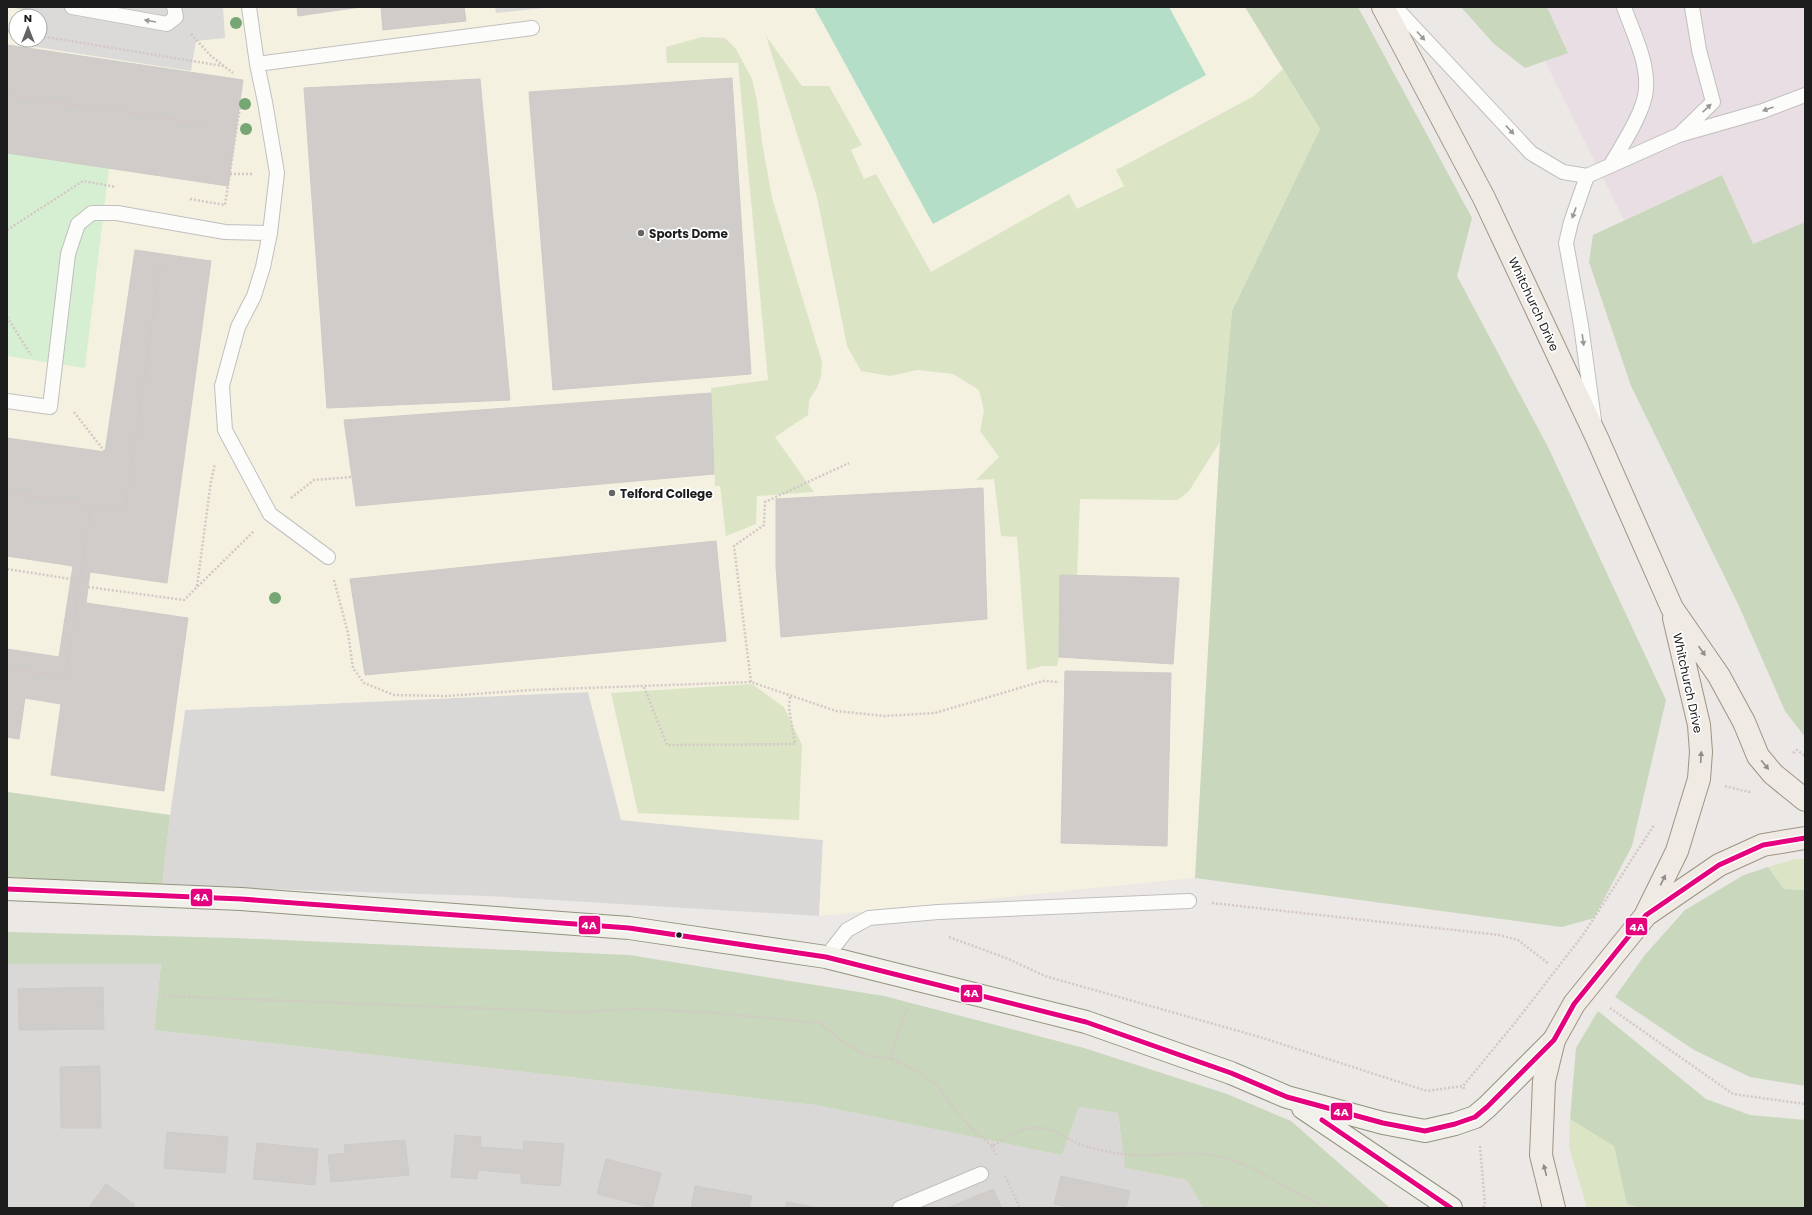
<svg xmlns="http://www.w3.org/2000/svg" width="1812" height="1215" viewBox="0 0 1812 1215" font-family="Poppins,sans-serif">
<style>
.residential{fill:#dad8d7}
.industrial{fill:#e8dee4}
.education{fill:#f4f1e1;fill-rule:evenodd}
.grass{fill:#dbe5c6}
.forest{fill:#c9d7bc}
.park{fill:#d6efd2}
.pitch{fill:#b4dec7}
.parking{fill:#dbdad9}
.building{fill:#d0ccca;stroke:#cecac7}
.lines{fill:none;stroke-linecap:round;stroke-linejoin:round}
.service-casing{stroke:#c1bfbe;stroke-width:16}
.secondary-casing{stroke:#93927f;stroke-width:24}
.primary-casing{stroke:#9f9384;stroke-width:24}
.path{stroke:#d4c7c6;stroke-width:2.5;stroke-dasharray:2 2;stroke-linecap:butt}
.service{stroke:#fcfcfb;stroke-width:14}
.secondary{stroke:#f2f0ea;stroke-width:22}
.primary{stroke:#efeae4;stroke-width:22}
.bus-1-casing{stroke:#fff;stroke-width:8}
.bus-1{stroke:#e5007d;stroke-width:5}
.tree{fill:#76a673}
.oneway{fill:#989897}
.oneway2{fill:#908e8a}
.poi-dot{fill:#656463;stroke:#fff;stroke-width:1.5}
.bus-dot{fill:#1d1d1d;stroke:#fff;stroke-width:1.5}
.labels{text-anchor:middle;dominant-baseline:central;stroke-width:3.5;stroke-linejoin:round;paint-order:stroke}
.poi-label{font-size:12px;font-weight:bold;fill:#1d1d1d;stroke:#fff;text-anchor:start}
.street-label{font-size:12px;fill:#1d1d1d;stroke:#fff}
.line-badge{stroke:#fff;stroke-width:1.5}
.badge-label{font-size:11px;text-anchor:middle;font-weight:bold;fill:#fff}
</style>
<rect width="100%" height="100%" fill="#ebe8e5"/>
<path class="residential" d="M588,692L622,820L823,840L819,916L488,896L162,886L170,815L185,710Z
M7,964H161L154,1030L816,1105L1062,1155L1079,1107L1118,1113L1125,1168L1187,1180L1203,1208H7Z"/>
<path class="industrial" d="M1547,7H1805V222L1753,244L1722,175L1624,220L1545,61L1568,52Z"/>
<path class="education" d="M7,7H1245L1320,129L1232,311L1220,442L1195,878L819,916L823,840L621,820L588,692L185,710L170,815L7,792ZM16,16H40V40H16Z"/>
<path class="grass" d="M766,36L802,86H829L862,145L851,150L864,179L876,174L931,272L1069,194L1077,209L1124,186L1116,170L1254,96L1283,69L1320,129L1232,311L1220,442L1189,491L1178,500L1080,499L1077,575H1060L1059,657L1057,666H1043L1027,670L1017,537L1001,536L994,479L976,480L999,457L980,431L984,411L979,390L953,374L917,370L890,376L861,371L847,346L817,197Z
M702,37L725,38L736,49L752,79L757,101L762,142L772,198L822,362L821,376L817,388L809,400L808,415L775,437L814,492L757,496L756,524L726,536L720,486H715L711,388L768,380L738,63H667L666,47Z
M752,684L784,707L802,745L799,820L638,813L611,693Z
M1795,859H1805V890L1784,889L1768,867Z
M1570,1119L1614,1145L1627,1203L1641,1208H1587L1569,1147Z"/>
<path class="forest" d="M1245,7H1358L1472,218L1457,276L1548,447L1666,700L1632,846L1594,918L1562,927L1195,878L1220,442L1232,311L1320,129Z
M1461,7H1547L1568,53L1525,68L1494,44Z
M1722,175L1753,244L1805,222V737L1785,711L1738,604L1631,386L1589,262L1593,235Z
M7,792L170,815L162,886L7,877Z
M1768,867L1784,889L1805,890V1086L1750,1077L1694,1050L1615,997L1644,956L1685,910L1744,875Z
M7,932L234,938L629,955L884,996L1084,1048L1227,1094L1291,1121L1390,1208H1203L1187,1180L1125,1168L1118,1113L1079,1107L1062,1155L816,1105L154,1030L161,964H7Z
M1598,1011L1706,1099L1750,1115L1805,1120V1208H1641L1627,1204L1614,1146L1570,1119L1576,1048Z"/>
<path class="park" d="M7,153L109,168L85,368L7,356Z"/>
<path class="pitch" d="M814,7H1169L1206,75L933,224Z"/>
<path class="parking" d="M12,7H223L225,38L196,41L191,71L17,44L18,40H40V16H22V10Z
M495,7H554L496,13Z"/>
<path class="building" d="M297,7H361L298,16Z
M381,7H464L466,21L383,30Z
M7,45L243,80L228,186L7,153Z
M732,78L751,374L553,390L529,92Z
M480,79L510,400L327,408L304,88Z
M135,250L211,261L167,583L90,572L86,603L188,618L164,791L51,775L61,704L25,698L19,739L7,737V649L59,657L73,566L7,556V438L105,452Z
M711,393L714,474L356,506L344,420Z
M983,488L987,619L781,637L776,567V499Z
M716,541L726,641L365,675L350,579Z
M1060,575L1179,578L1173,664L1059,657Z
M1065,671L1171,673L1167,846L1061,843Z
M103,987L104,1029L19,1030L18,989Z
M100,1066L101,1128H61L60,1067Z
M167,1132L228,1137L225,1173L164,1168Z
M455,1135L481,1137L480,1147L523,1150L524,1141L564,1144L560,1186L521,1183V1174L478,1170L477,1179L451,1177Z
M405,1140L409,1175L331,1182L328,1155L345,1153L344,1145Z
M257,1143L318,1149L315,1185L253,1179Z
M606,1159L661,1173L652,1208L597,1194Z
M1061,1176L1130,1191L1126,1208H1072L1054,1204Z
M106,1184L135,1205L132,1208H88Z
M695,1186L752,1196L749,1208H691Z
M993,1189L1002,1208H947Z
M787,1202L820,1208H786Z"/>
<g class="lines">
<defs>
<path id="service" d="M72,7L167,24L176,17L174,7
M249,7L257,64L265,102L277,173L270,233L263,267L254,296L238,327L222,386L225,430L270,514L328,557
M1395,7L1531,153L1563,172L1587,176L1679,135L1763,111L1805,95
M257,64L532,28
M1681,133L1713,102L1699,50L1692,7
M1610,166C1621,147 1645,111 1646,89C1648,61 1633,33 1624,7
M1587,176L1571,222L1566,243L1581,325L1594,420
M7,401L50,407L68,254L78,224L92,213H117L225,232L270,233
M826,957L847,930L869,918L938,912L1189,901
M900,1208L981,1174"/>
<path id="secondary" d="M7,889L241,899L629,928L826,957L1086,1022L1231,1073L1287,1097L1383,1123L1425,1131L1455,1124L1475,1117L1487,1107L1554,1040
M1303,1108L1451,1208"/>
<path id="primary" d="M1383,7L1484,198L1597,438L1672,608L1719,676L1744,722L1758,756L1773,774L1805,800
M1646,914L1677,851L1699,779L1701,752L1699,725L1674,618
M1554,1208L1541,1155L1544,1081L1554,1040L1574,1004L1646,915L1719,865L1763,845L1805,838"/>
</defs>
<use href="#service" class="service-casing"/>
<use href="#secondary" class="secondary-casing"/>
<use href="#primary" class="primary-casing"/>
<path class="path" d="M7,31L16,32
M191,34L211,56L233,73
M40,36L223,66
M7,95L206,124
M230,174H253
M190,199L225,205L240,107
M7,230L83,181L116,187
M7,317L31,355
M74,412L105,452
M7,493L125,510L161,262
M291,498L314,480L352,477
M7,569L71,579
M334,580L348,633L353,668L364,683L394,695L446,696L531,690L751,682L836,711L885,716L935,713L1043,681L1059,682
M197,586L211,481L215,464
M88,587L184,600L254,531
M7,669L66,676L91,506
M751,682L734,546L764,525L765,502L849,463
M644,687L667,745L795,744L789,708L790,696
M1793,753L1797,750L1805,756
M1725,786L1749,792L1751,791
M1212,903L1499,935L1518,940L1549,964
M949,937L1006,958L1045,976L1263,1038L1427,1091L1463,1086
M164,996L575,1012L640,1009L701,1012L820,1023L842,1042L869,1056L891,1059L917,1071L938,1086L951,1105L972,1129L992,1146C1004,1140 1018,1130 1031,1128C1049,1125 1064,1137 1079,1144C1090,1149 1104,1150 1115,1153C1150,1160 1187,1148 1221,1157C1260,1167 1292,1193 1328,1208
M1610,1008L1733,1094L1805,1104
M891,1059L899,1030L908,1006
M1464,1089L1463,1086L1514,1024L1583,935L1654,825
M992,1146L996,1155
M1480,1146L1485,1205L1483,1208
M1005,1176L1020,1208"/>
<use href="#service" class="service"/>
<use href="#secondary" class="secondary"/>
<use href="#primary" class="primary"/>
<defs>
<path id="bus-1" d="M7,889L241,899L629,928L826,957L1086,1022L1231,1073L1287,1097L1383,1123L1425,1131L1455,1124L1475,1117L1487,1107L1554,1040L1574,1004L1646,915L1719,865L1763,845L1805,838
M1322,1120L1451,1208"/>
</defs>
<use href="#bus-1" class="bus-1-casing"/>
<use href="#bus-1" class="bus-1"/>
</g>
<g class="tree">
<circle cx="236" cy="23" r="6"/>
<circle cx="245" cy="104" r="6"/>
<circle cx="246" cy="129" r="6"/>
<circle cx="275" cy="598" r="6"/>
</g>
<defs><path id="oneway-solid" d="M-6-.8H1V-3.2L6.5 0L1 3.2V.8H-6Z"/></defs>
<g class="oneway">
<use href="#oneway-solid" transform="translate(150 21) rotate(-170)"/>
<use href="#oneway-solid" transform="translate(1421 36) rotate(48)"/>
<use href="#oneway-solid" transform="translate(1707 108) rotate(-43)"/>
<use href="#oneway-solid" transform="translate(1768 109) rotate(160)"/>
<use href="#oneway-solid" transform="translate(1510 130) rotate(47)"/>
<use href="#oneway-solid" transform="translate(1574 213) rotate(110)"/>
<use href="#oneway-solid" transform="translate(1583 340) rotate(82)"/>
</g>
<g class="oneway2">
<use href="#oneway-solid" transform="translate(1702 651) rotate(55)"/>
<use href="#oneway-solid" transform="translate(1701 757) rotate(-87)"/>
<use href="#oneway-solid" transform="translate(1765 765) rotate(51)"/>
<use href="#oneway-solid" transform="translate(1663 880) rotate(-64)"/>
<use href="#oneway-solid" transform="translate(1545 1170) rotate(-104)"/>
</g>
<g class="poi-dot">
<circle cx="641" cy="233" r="4"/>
<circle cx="612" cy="493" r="4"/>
</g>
<circle class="bus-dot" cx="679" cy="935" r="3.5"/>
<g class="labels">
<g class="poi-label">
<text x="649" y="233">Sports Dome</text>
<text x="620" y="493">Telford College</text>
</g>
<g class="street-label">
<text transform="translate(1534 304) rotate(65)">Whitchurch Drive</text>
<text transform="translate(1688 683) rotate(78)">Whitchurch Drive</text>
</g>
</g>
<g class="line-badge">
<rect x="190" y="888" width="23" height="19" rx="4" fill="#e5007d"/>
<rect x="578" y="915" width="23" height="20" rx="4" fill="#e5007d"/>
<rect x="1625" y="917" width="23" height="19" rx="4" fill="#e5007d"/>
<rect x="960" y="984" width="23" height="19" rx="4" fill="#e5007d"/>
<rect x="1330" y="1102" width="23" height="19" rx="4" fill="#e5007d"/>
</g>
<g class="badge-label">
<text x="201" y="901">4A</text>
<text x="589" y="929">4A</text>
<text x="1637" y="931">4A</text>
<text x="971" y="997">4A</text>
<text x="1341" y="1116">4A</text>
</g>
<rect width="1812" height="1215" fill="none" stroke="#1d1d1d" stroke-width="16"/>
<g transform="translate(28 28)"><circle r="19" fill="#ffffff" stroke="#a5a5a5"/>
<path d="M0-3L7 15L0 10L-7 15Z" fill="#656463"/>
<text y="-6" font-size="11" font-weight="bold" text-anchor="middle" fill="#1d1d1d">N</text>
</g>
</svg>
